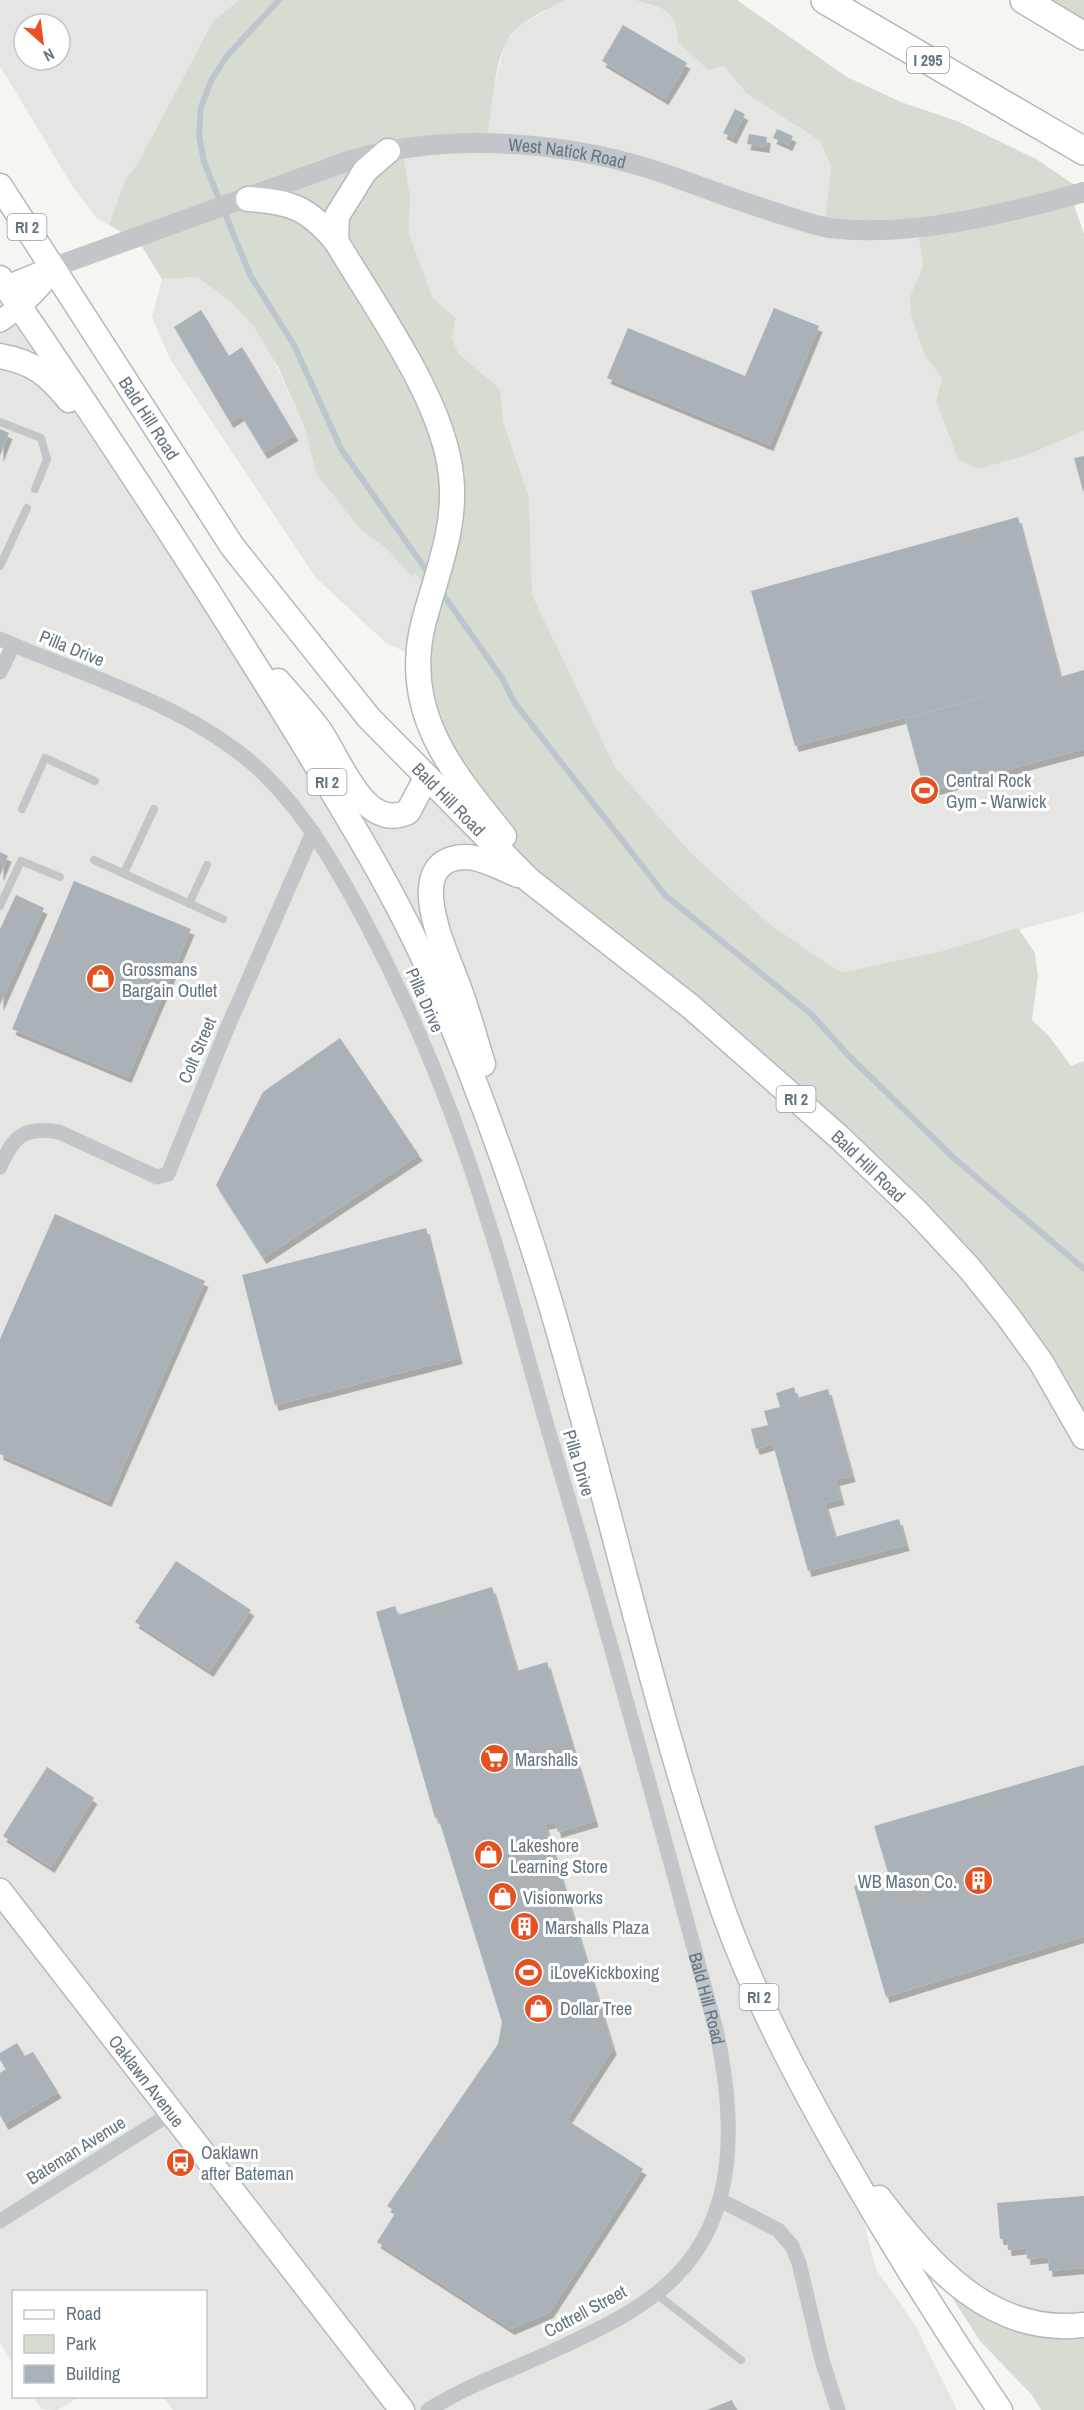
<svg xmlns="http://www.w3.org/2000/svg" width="1084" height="2410" viewBox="0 0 1084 2410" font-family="'Archivo Narrow',sans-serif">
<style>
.built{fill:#e5e6e4;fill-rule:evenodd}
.green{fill:#d6dcd2}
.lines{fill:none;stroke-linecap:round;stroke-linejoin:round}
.stream{stroke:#bbc7cc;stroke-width:6}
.building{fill:#aab2b8;filter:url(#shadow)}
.secondary-casing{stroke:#b4b9be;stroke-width:24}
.primary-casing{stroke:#b5b9bd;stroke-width:27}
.motorway-casing{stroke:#b5b8bb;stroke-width:30}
.service{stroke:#c2c6c9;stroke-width:8}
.minor{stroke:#c2c6c9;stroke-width:15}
.tertiary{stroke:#c2c6c9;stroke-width:20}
.secondary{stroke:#fff;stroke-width:21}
.primary{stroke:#fff;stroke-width:24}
.motorway{stroke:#fff;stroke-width:27}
.labels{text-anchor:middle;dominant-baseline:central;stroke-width:6;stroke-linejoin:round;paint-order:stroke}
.shield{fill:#fff;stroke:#929ea8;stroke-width:1.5}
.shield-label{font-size:16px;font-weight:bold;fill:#637483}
.street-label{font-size:18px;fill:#637483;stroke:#fff}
.poi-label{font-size:18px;fill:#637483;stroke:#fff;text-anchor:start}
</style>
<defs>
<filter id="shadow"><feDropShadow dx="3.5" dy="6" stdDeviation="0" flood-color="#0004"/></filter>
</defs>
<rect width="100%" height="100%" fill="#f5f5f1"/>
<path class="built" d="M0,0H239L213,21L137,165L126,178L109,225L97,219L73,187L0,66ZM24,24H60V60H24Z
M565,0H634L668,11L677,23L724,65L746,93L820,141L831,167L830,183L917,226L923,266L910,296L925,356L942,378L936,401L958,460L978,469L1025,456L1084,431V912L942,951L843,972L831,966L771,925L693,855L615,767L535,601L532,592L529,497L503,421L500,389L459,354L452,339L456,318L432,297L425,278L409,233L410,196L403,152L488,133L494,85L505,44L519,26Z
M197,277L231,302L263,337L304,426L316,473L427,587L410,654L386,643L316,578L170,359L152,317L162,279Z
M0,279L353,792L405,810L418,776L536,884L960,1257L1084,1443V2328L1000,2315L851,2174L876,2269L915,2325L957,2410H173L163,2397L206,2396V2292H14L13,2365L0,2342V668L8,650L0,642Z
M33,2397H79L58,2410L42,2409Z"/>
<path class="green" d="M239,0H565C551,8 534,15 521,25C489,49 496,109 485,143L403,152L410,196L409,233L432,297L456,318L452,339L459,354L500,389L503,421L529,497L532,592L535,601L615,767L693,855L771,925L831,966L843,972L942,951L1018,928L1035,953L1038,976L1032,1020L1049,1036L1071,1066L1084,1061V1443L960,1257L562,907L457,781L425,714L427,587L414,573L412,577L387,549L358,527L316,473L304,426L278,367L254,327L231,302L197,277L162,279L139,242L109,225L126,178L137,165L213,21Z
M634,0H737L847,77L901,102L957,121L1036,159L1076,186L1071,196L1084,234V431L1025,456L978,469L958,460L936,401L942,378L925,356L911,315L910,296L923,266L917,226L825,222L831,167L820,141L746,93L724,66L708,70L678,42C677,8 663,9 634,0Z
M1038,0H1084V30Z
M932,2266L955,2286L1084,2328V2410H1041L1032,2395L980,2341Z"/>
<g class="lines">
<path class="stream" d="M279,0L226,57L211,81L201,107L199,135L204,162L250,275L294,345L341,449L431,577
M440,590L502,678L514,702L665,895L811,1014L849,1056L955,1159L1084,1269"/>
</g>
<path class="building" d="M623,25L687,63L665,99L602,61Z
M735,109L745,114L733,138L723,133Z
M777,129L793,136L789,145L773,138Z
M749,134L767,137L766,147L747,144Z
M774,308L819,326L770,445L607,378L628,328L745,376Z
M201,310L229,356L242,347L295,435L264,453L241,415L230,422L174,327Z
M0,429L9,433L0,456Z
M1084,456V491H1083L1074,458Z
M1018,517L1060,677L1084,670V749L925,792L905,719L1006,691L795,746L751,591Z
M0,852L8,856L0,876Z
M74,881L191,929L128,1077L12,1029Z
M16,895L44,908L0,1005V929Z
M340,1038L419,1155L263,1258L216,1185L263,1092Z
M55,1214L205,1281L108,1501L0,1454V1339Z
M426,1228L459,1358L275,1405L242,1275Z
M794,1387L797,1398L828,1389L852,1476L836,1480L841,1499L825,1503L835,1537L899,1519L906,1545L808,1571L773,1444L756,1449L751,1429L768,1425L764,1411L780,1407L776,1393Z
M176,1561L251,1610L210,1671L135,1622Z
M492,1587L517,1671L547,1662L595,1821L558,1832L555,1822L545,1824L613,2049L567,2120L643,2169L550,2312L511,2329L377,2242L396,2212L387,2206L498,2044L502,2022L438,1817L435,1818L376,1612L395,1606L398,1615Z
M1084,1765V1936L886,1997L854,1886L889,1876L874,1826Z
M47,1767L94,1798L51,1867L3,1836Z
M17,2043L25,2056L33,2052L58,2092L5,2124L0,2115V2073L6,2069L0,2060V2053Z
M1084,2196V2268L1049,2271L1048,2257L1027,2259L1026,2248L1008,2250L1007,2239H1000L997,2203Z
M732,2400L736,2410H707Z"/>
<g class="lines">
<defs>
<path id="secondary" d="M0,289L54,267
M0,321C22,306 40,290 54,267"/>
<g id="primary">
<path id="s3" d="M0,186L232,546L369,718L529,880L690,1006L839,1137L917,1212L970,1269L1007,1315L1041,1362L1084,1437"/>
<path d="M248,199C291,202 307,207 336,241C375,307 443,399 451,475C457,527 437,572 424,621C400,711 452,772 504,836"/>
<path d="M336,241L337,216L365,171L388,151"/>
<path d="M0,278C99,422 195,568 287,717C345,812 405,907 446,1010C485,1106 520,1203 550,1302C610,1504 654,1711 723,1910C754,1996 797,2078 842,2157C891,2243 944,2328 1000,2410"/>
<path d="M0,356C33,362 48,374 69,400"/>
<path d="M278,681C291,696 305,711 317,727C339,755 362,833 408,812L426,778"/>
<path d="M483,1064C474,1036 467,1007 456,980C445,950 400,858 466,857C482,857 503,869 518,875"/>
<path id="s4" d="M0,1891L402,2410"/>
<path d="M879,2198C931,2266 991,2336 1084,2325"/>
</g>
<path id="motorway" d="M825,0L1084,151
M1024,0L1084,36"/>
</defs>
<use href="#secondary" class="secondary-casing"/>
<use href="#primary" class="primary-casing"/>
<use href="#motorway" class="motorway-casing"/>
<path class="service" d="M0,422L41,438L47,459L35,489
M0,566L27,508
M22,809L45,758L95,781
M94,860L223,919
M124,873L154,809
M189,904L207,865
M0,906L21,861L60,877
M655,2293L741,2360"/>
<g class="minor">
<path id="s1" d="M0,639C87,677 195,707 264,774C308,817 337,869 366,923C416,1018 457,1119 488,1221C511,1292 529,1364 550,1436C609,1634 663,1833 717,2033C734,2116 740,2212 675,2277C642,2310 596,2331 555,2350C512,2370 468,2385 428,2410"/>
<path d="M0,672L13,645"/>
<path d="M0,1167C13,1136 25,1126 59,1132L157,1177L168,1174L226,1031L313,832"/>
<path d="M720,2200L778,2230L792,2246L799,2263L822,2360L838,2410"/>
<path d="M0,2221L173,2112"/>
</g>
<path class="tertiary" id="s2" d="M54,267L351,160C452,131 575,141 674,177C712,191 750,205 790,217C802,221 816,226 829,228C911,238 1005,214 1084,192"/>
<use href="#secondary" class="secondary"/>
<use href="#primary" class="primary"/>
<use href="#motorway" class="motorway"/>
</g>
<defs>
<symbol id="stadium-disc" viewBox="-11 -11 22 22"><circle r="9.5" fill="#e55121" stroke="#fff"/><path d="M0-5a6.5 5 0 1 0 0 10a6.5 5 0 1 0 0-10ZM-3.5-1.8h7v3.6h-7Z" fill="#fff"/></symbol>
<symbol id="shop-disc" viewBox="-11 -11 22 22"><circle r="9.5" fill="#e55121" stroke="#fff"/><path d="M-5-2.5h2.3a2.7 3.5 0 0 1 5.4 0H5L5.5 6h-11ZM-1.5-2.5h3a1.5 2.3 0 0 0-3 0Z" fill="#fff"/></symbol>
<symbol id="supermarket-disc" viewBox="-11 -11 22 22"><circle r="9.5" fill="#e55121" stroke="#fff"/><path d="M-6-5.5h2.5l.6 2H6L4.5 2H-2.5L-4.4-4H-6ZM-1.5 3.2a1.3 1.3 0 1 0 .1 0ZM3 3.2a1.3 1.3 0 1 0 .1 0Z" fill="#fff"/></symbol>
<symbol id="building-disc" viewBox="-11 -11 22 22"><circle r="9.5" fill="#e55121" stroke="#fff"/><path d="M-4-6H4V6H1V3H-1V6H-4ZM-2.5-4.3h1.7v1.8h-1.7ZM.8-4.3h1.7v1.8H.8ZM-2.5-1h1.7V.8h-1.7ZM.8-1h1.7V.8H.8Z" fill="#fff"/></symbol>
<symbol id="bus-disc" viewBox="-11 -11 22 22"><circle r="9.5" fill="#e55121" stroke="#fff"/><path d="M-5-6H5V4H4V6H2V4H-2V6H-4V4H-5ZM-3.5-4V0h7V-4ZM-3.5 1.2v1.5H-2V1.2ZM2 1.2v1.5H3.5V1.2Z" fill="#fff"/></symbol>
</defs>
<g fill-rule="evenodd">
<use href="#stadium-disc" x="908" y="774" width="33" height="33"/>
<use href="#shop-disc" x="84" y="962" width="33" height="33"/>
<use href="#supermarket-disc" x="478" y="1742" width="33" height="33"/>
<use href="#shop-disc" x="472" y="1838" width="33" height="33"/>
<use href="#building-disc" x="962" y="1864" width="33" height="33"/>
<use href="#shop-disc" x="486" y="1880" width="33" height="33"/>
<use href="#building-disc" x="508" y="1910" width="33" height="33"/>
<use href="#stadium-disc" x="512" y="1956" width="33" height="33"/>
<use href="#shop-disc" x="522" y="1992" width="33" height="33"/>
<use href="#bus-disc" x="164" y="2146" width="33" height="33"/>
</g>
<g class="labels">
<g class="shield">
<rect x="907" y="47" width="42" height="26" rx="4.5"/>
<rect x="7.5" y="214" width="39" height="26" rx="4.5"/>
<rect x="307.5" y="769" width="39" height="26" rx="4.5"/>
<rect x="776.5" y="1086" width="39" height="26" rx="4.5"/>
<rect x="739.5" y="1984" width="39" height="26" rx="4.5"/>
</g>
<g class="shield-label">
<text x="928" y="60">I 295</text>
<text x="27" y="227">RI 2</text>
<text x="327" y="782">RI 2</text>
<text x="796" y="1099">RI 2</text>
<text x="759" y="1997">RI 2</text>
</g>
<g class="street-label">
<text stroke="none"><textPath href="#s2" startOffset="534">West Natick Road</textPath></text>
<text stroke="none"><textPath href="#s3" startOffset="276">Bald Hill Road</textPath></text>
<text transform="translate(72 648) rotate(22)">Pilla Drive</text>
<text stroke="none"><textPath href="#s3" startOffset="762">Bald Hill Road</textPath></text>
<text transform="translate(425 1000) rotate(66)">Pilla Drive</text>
<text transform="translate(197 1050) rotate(-67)">Colt Street</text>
<text stroke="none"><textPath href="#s3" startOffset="1320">Bald Hill Road</textPath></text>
<text transform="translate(579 1463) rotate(73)">Pilla Drive</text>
<text stroke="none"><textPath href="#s1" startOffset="1610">Bald Hill Road</textPath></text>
<text stroke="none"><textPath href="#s4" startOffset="240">Oaklawn Avenue</textPath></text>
<text transform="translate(76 2150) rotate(-32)">Bateman Avenue</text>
<text transform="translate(585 2311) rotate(-28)">Cottrell Street</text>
</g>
<g class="poi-label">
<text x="946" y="780">Central Rock<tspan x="946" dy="21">Gym - Warwick</tspan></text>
<text x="122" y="969">Grossmans<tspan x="122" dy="21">Bargain Outlet</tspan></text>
<text x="515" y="1759">Marshalls</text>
<text x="510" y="1845">Lakeshore<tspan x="510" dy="21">Learning Store</tspan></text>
<text x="957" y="1881" text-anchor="end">WB Mason Co.</text>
<text x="523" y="1897">Visionworks</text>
<text x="545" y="1927">Marshalls Plaza</text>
<text x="550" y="1972">iLoveKickboxing</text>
<text x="560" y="2008">Dollar Tree</text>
<text x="201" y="2152">Oaklawn<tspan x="201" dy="21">after Bateman</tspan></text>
</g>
</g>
<rect x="12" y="2290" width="195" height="108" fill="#ffffff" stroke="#c1c7cd" stroke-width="1.5"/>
<rect x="24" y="2310" width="30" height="9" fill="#ffffff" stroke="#c1c7cd" stroke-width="1.5"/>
<text x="66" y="2320" font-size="18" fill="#637483">Road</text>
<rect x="24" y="2335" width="30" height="18" fill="#d6dcd2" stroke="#c1c7cd" stroke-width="1.5"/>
<text x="66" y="2350" font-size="18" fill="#637483">Park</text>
<rect x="24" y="2365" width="30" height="18" fill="#aab2b8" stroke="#c1c7cd" stroke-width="1.5"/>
<text x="66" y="2380" font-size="18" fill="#637483">Building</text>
<g transform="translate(42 42) rotate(152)"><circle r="28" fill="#ffffff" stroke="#c1c7cd" stroke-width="1.5"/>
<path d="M0-4.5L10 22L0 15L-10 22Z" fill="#e55121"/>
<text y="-9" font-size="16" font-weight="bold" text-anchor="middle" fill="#637483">N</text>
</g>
</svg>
